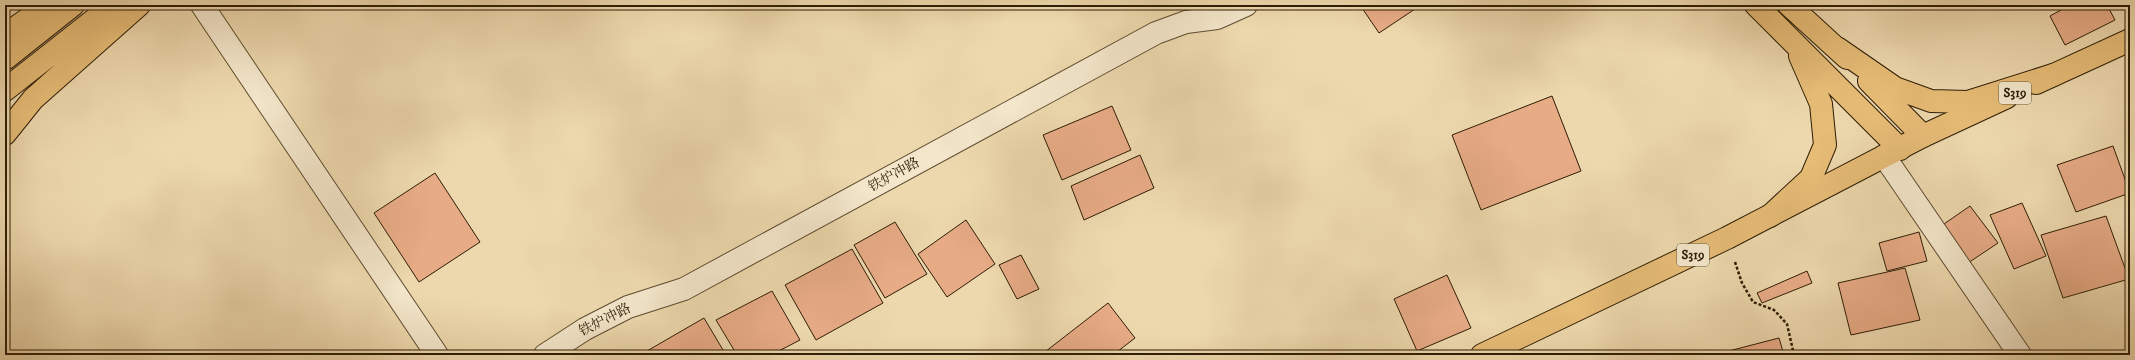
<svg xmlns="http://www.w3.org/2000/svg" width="2135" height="360" viewBox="0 0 2135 360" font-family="'IM FELL DW Pica','Noto Serif SC',serif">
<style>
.building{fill:#e7ab86;stroke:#2e1d06}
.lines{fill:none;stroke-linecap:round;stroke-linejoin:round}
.street-casing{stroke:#5e4c30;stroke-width:24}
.primary-casing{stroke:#2e1d06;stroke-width:24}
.highway-casing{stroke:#2e1d06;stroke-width:24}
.path{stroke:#2e1d06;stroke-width:2.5;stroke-dasharray:3 2;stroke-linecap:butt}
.street{stroke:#f3e6ca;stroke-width:22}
.primary{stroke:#e6bc76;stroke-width:22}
.highway{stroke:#e6bc76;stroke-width:22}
.labels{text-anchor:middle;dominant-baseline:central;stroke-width:3;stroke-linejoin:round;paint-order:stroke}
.shield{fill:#f3e6ca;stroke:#695941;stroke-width:1}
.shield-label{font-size:13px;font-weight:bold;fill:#2e1d06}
.street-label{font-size:14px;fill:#2e1d06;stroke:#f3e6ca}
</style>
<rect width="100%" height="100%" fill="#edd8ad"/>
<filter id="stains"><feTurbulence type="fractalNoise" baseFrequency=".005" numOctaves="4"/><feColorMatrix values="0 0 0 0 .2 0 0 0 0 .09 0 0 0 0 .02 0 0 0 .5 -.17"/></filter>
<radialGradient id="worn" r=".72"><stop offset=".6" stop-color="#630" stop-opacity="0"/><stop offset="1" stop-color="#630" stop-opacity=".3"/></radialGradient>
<path class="building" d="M1360,5H1421L1379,33Z
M2070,5H2107L2115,20L2065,45L2050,16Z
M1552,96L1581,171L1481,210L1452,135Z
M1112,106L1131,150L1062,180L1043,135Z
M2113,146L2130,193L2076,212L2057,165Z
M1140,155L1154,188L1084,220L1071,186Z
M435,173L480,242L419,282L374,213Z
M2022,203L2046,256L2014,269L1990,215Z
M1970,206L1998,243L1968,263L1941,226Z
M2106,216L2129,279L2063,298L2041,235Z
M966,220L995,264L947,297L918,254Z
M895,222L927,274L885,298L854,245Z
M1919,232L1927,261L1887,271L1879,243Z
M852,249L883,303L816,340L785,285Z
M1021,255L1039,289L1017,299L999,265Z
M1905,268L1920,320L1851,335L1838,283Z
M1807,271L1812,283L1762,303L1757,293Z
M1447,275L1471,328L1417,351L1394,299Z
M772,291L800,340L771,355H737L716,320Z
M1108,303L1135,338L1113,355H1041Z
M704,318L726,355H640Z
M1779,338L1784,355H1722L1721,353Z"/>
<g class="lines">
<defs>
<path id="street" d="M202,5L437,355
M1884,156L2020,355
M545,355L585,329L628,307L684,289L1156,33L1186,22L1217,18L1246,5"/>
<path id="primary" d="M2036,83L2130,40
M1482,355L1727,238L1923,136L2007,97"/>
<path id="highway" d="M1756,5L1900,149
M1789,5L1847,58
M5,35L48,5
M1837,48L1895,88L1931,101L1968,102L2053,75
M5,59L73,5
M1869,81L1923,136
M5,90L113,5
M5,134L33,99L139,5
M1770,216L1811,178L1825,145L1821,104L1800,56"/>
</defs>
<use href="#street" class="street-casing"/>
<use href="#primary" class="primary-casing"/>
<use href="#highway" class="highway-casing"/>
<path class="path" d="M1735,262L1742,283L1753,302L1774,310L1787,324L1794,355"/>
<use href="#street" class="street"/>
<use href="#primary" class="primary"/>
<use href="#highway" class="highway"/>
</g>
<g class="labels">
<g class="shield">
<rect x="1999" y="82" width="32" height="22" rx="3"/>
<rect x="1677" y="244" width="32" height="22" rx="3"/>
</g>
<g class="shield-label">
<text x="2015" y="93">S319</text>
<text x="1693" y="255">S319</text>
</g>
<g class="street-label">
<text transform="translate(894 175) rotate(-29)">铁炉冲路</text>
<text transform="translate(605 320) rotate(-27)">铁炉冲路</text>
</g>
</g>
<rect width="2135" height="360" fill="none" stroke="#edd8ad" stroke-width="20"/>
<rect x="6" y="6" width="2123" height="348" fill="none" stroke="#2e1d06" stroke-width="2"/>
<rect x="10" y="10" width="2115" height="340" fill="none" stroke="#2e1d06"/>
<rect width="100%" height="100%" filter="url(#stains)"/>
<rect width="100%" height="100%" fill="url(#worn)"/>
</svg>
